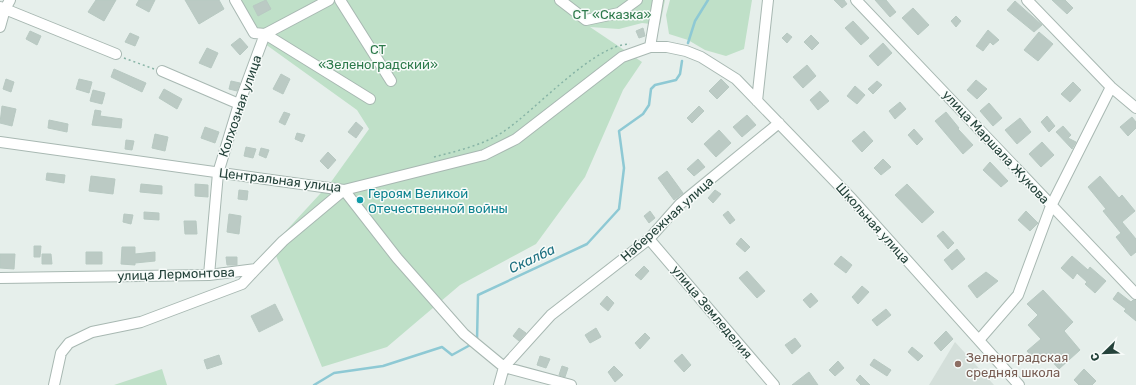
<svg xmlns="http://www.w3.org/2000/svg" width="1136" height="385" viewBox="0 0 1136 385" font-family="Rubik,sans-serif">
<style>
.built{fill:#d4dfda}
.green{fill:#bfe0c8}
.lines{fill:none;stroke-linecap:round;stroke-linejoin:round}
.stream{stroke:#8ec9d4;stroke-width:2.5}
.building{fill:#bbcac4;stroke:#b8c9c2}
.minor-casing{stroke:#a8b8b2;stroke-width:12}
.path{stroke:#86b3a5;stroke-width:1.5;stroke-dasharray:2 3;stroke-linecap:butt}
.minor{stroke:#fff;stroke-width:10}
.culture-dot{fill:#0f9aa8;stroke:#f7fbf9;stroke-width:1.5}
.education-dot{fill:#8d6e63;stroke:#f7fbf9;stroke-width:1.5}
.labels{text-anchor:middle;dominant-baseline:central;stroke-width:3;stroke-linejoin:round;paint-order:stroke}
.park-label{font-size:13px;fill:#2d7a4b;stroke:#f7fbf9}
.street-label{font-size:13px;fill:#24423a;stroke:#f7fbf9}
.culture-label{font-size:13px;fill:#0d838f;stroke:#f7fbf9;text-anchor:start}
.education-label{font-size:13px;fill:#785e54;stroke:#f7fbf9;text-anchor:start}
.water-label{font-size:14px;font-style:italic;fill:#1c6f80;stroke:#f7fbf9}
</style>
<rect width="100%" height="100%" fill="#e6efeb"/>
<path class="built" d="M955,342L994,385H929Z"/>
<path class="green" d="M231,0H665L660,25L642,23L619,29L590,27L642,62L623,90L585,177L536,244L460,285L387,347L322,367L272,246L331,182L369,129L357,110L250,33Z
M670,0H752L744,49L726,56L705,50L688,40L669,34L666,15Z
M162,369L167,385H114Z"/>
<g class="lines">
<path class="stream" d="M688,43L695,21L708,0
M477,340L478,295L587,244L619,209L624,168L619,131L643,114L649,105L651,89L655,85L676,80L680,74L682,61
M314,385L334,373L383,366L442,347L452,355L472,344"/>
</g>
<path class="building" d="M96,0H116L104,21L88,12Z
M139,0H155L149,12L136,5Z
M185,0H219L224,9L199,24Z
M266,0L271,9L258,16L253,6Z
M834,0H844L847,4L842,8Z
M875,0H886L896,12L890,17Z
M1052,0H1065L1073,8L1067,14Z
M1015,1L1042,25L1034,32L1007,10Z
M913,8L929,25L918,35L902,18Z
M956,16L961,21L956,27L951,21Z
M853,21L869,38L861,45L845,28Z
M643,28L645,36L639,38L636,31Z
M988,30L999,40L993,45L990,42L983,51L976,46Z
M30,31L41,36L37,45L26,39Z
M1039,32L1053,44L1038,61L1024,50Z
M130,33L139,37L135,46L125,42Z
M787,33L792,37L787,43L782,38Z
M811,35L819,43L812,50L804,42Z
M240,38L248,47L240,55L231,45Z
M883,43L892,53L878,66L869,56Z
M207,48L218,53L211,68L199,63Z
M807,65L816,76L803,88L793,77Z
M114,69L146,83L142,92L111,77Z
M281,74L290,79L283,94L273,89Z
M6,79L14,82L11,92L3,89Z
M79,79L92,82L89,93L76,89Z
M721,79L729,87L717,99L709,91Z
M976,80L987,89L977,99L967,90Z
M231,81L240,83L237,91L229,89Z
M877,81L882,85L873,94L868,89Z
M1073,82L1081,90L1070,102L1061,94Z
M855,86L865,95L857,104L847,96Z
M164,89L182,99L177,109L159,98Z
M93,90L105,93L102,104L90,101Z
M820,91L829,101L818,110L810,100Z
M900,102L906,109L895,119L889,111Z
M989,103L1002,118L993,126L980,111Z
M2,106L16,109L12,126L0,123Z
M699,106L704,111L692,123L687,118Z
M95,110L101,111L100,116L122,119L121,128L92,125Z
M284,112L290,114L285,125L279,122Z
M946,112L959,128L958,129L973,145L963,154L935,121Z
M747,115L756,125L742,137L733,127Z
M1047,116L1055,126L1049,132L1041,122Z
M1132,117L1136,122V128L1128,136L1120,127Z
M1020,118L1031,132L1017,144L1005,130Z
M49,120L68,124L67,132L48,128Z
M356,122L363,128L356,138L348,132Z
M1063,126L1071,135L1068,138L1076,142L1072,149L1056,132Z
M205,127L219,132L215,143L201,138Z
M914,129L923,139L917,145L908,135Z
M719,130L731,143L716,157L704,144Z
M864,131L873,141L862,152L852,141Z
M297,133L305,135L302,142L295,139Z
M155,134L168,137L165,151L152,148Z
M126,140L134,141L132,150L125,149Z
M1042,142L1054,155L1041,167L1029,154Z
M246,147L256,149L253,158L244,156Z
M261,148L269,150L266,158L259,155Z
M328,152L336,160L328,169L320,161Z
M698,159L705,167L694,176L687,169Z
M883,159L891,167L881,175L874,168Z
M990,162L1008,181L1001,187L983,170Z
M667,171L683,193L674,200L658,178Z
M47,173L65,175L64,183L46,180Z
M91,176L115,179L113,194L89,191Z
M1100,176L1119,198L1122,195L1135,211L1122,222L1136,239V252L1131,256L1116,237L1121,233L1103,211L1106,209L1088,187Z
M141,184L162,186V194L140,192Z
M195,184L208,185V197L195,196Z
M907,184L934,212L922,223L895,195Z
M239,190L248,191L247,200L238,199Z
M715,190L721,194L713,203L708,198Z
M650,211L655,218L649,223L644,216Z
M728,211L735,220L730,224L723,215Z
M1026,211L1038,223L1030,231L1018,220Z
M144,212L159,213V220L144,219Z
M124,214L133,215L131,224L123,222Z
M229,214L241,216L239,234L227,232Z
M184,221H196L197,234H185Z
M943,231L954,243L948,249L937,236Z
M741,238L750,247L745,252L736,244Z
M34,246H41L40,257H34Z
M122,247H135V254L155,252V261L135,263V265L121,264Z
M957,249L965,259L952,270L944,260Z
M86,252H102V264H86Z
M0,254H15L14,269L0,268Z
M42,254H51L52,264H42Z
M841,256L852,265L846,273L834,264Z
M1072,256L1088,270L1090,267L1106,281L1095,293L1085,284L1087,282L1077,273L1073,279L1061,268Z
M226,257H237V265H227Z
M644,266L649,271L641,280L635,275Z
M747,271L765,291L757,298L739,278Z
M986,272L998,281L977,298L968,286Z
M862,286L869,292L858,304L852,297Z
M1043,290L1073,322L1064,331L1080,350L1059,369L1045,354L1036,362L1027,351L1041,339L1028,325L1038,315L1027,304Z
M1118,292L1131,302L1133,300H1136V321L1124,311L1126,309L1113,299Z
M811,293L818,301L810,308L803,300Z
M607,296L614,303L608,311L600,304Z
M275,304L283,320L259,332L251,316Z
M886,309L891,315L877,326L872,320Z
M519,328L526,333L519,341L513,336Z
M596,328L601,337L590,343L585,335Z
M946,331L953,339L941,351L934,343Z
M645,333L650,338L640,349L635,343Z
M795,338L801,346L792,354L785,345Z
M912,347L923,356L918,361L908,352Z
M682,354L691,365L684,372L674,361Z
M219,355L222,364L207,369L204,360Z
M540,356L550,359L546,368L537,365Z
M874,359L891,370L887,376L870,365Z
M838,361L844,368L835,376L829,370Z
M562,366L568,368L565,377L559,375Z
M614,366L623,375L615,382L608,372Z
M1084,369L1096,381L1092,385H1079L1074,380Z
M809,372L818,385H792Z
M860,375L870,385H861L856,380Z"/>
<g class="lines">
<defs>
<path id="minor" d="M329,0L265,34L370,99
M340,0L391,81
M560,0L586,20L619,13L637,0
M856,0L1136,294
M1027,0L1111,87L1136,108
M0,7L116,54
M0,27L5,9L10,0
M650,47L658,0
M162,71L239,104
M757,101L768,0
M0,142L344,190L484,155L516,139L622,57L650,47H667L686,51L701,57L736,79L852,199L1019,385
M649,239L774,385
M209,275L218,173L239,104L265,34L254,33L235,0
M0,278L209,275L256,269L283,241L344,190L397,258L464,334L504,367L571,385
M979,340L1018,295L1051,206L1111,87
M54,385L61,353L69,343L92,332L141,322L242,284L256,269
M499,385L504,367L551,315L649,239L680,204L779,123"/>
</defs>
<use href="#minor" class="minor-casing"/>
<path class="path" d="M124,58L154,69
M434,157C457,151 483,145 503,132C536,110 594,44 630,44"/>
<use href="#minor" class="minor"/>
</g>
<circle class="culture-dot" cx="360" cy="200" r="4"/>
<circle class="education-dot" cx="958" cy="364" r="4"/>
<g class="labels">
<g class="park-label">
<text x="612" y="14">СТ «Сказка»</text>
<text x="378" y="49">СТ<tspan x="378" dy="15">«Зеленоградский»</tspan></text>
</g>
<g class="street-label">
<text transform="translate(240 106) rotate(-71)">Колхозная улица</text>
<text transform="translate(996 147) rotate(47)">улица Маршала Жукова</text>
<text transform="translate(280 180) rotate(7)">Центральная улица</text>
<text transform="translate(667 219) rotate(-42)">Набережная улица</text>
<text transform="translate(873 223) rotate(48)">Школьная улица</text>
<text transform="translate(176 274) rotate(-2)">улица Лермонтова</text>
<text transform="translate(712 312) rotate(50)">улица Земледелия</text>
</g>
<g class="culture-label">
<text x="368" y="193">Героям Великой<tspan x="368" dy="15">Отечественной войны</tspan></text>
</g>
<g class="education-label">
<text x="966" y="357">Зеленоградская<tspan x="966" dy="15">средняя школа</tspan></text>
</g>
<g class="water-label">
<text transform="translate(532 259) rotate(-25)">Скалба</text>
</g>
</g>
<g transform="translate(1104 353) rotate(247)" stroke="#f7fbf9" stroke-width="3" paint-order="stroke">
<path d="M0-3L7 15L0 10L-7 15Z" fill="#24423a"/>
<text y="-6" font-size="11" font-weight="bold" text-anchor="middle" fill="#24423a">С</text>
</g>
</svg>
